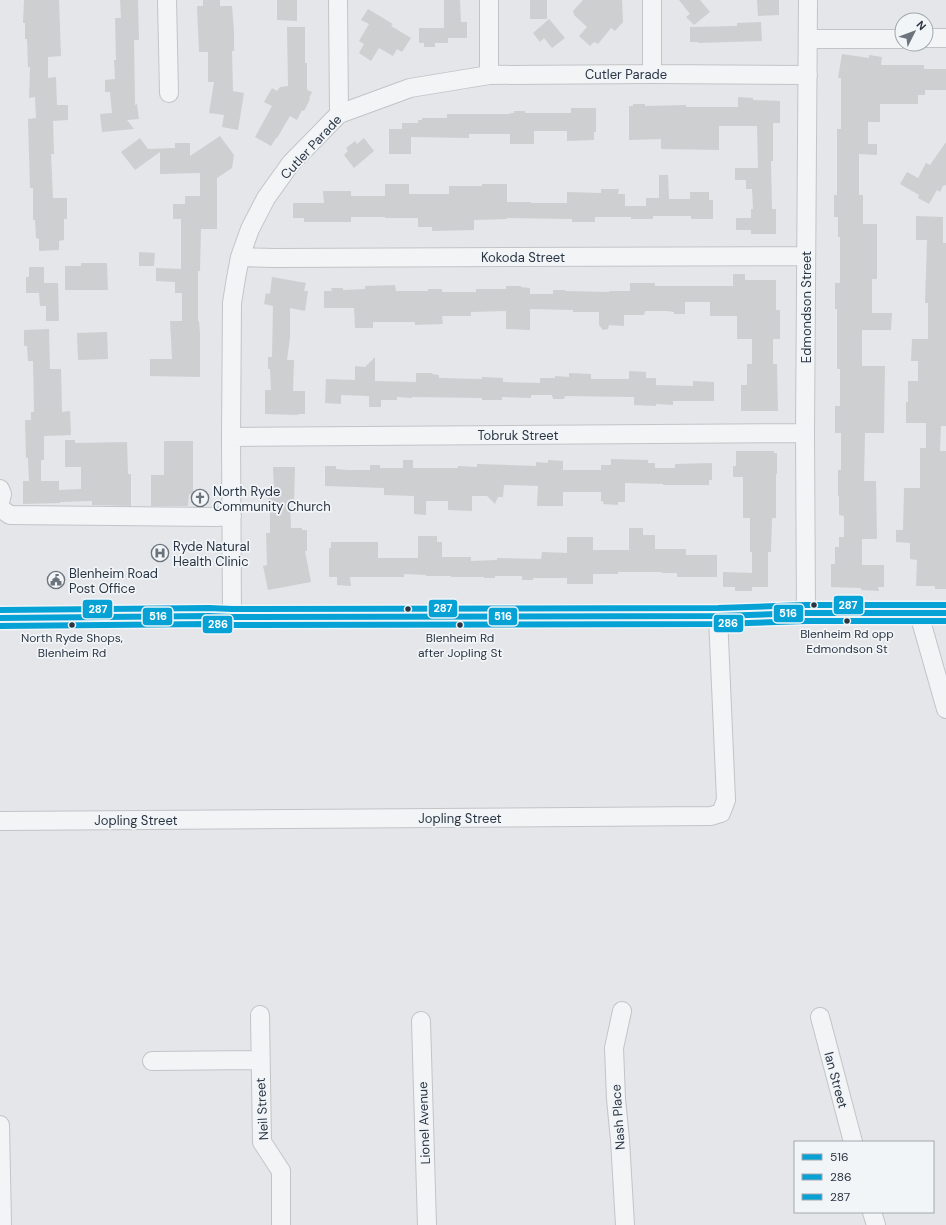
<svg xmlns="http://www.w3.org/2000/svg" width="946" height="1225" viewBox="0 0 946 1225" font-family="'DM Sans',sans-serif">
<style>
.building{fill:#cdcfd1}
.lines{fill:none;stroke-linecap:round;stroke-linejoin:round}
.minor-casing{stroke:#c2c4c7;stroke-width:20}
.minor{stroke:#f3f4f6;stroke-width:18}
.bus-1-casing{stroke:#f2f5f8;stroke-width:9}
.bus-2-casing{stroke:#f2f5f8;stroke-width:9}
.bus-3-casing{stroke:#f2f5f8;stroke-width:9}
.bus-1{stroke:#06a2d5;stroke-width:6}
.bus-2{stroke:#06a2d5;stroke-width:6}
.bus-3{stroke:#06a2d5;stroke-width:6}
.bus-dot{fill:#2a3543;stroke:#f2f5f8;stroke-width:1.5}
.labels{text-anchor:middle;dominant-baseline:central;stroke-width:3.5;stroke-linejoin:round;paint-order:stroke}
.bus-label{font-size:12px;fill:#2a3543;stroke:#f2f5f8}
.street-label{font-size:13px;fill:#2a3543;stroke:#f2f5f8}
.poi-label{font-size:13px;fill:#2a3543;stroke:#f2f5f8;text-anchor:start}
.line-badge{stroke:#f2f5f8;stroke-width:1.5}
.badge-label{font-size:11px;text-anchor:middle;font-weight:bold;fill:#fff}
</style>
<rect width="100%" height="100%" fill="#e4e6e9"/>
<path class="building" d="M24,0H59L61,56L48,57V78L56,77L57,105H68V120L53,121L54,154H51L53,198H67V219H64V240L59,241V250L39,251V239L36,238L35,220H33V188H30L28,119L36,118L35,97L29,98L30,67H28L27,39H25V23H23Z
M120,0H138L139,40H134L135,105L137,104L139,119L127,120L134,129L102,132L100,114L112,113L110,92H105V80L115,79L114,60H116L115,18H121Z
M203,0H220V6H232L234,31V51H232L233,91L244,93L238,130L222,127L224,115L209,113L214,82H208V52H199L197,6H203Z
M277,0H297V21L277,20Z
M444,0H460L461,22H467V38H448V43H435V47H424V43H419V28H444Z
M530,0H547V19H530Z
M583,0H622L623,22L615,31L611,28L598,44L594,42L590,46L579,36L587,27L574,15L573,11Z
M679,0H700L710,12L694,25L686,17L690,14Z
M757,0H779V15L758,16Z
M368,9L393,24L391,26L411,38L402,52L397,49L393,56L379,48L371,61L359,53L364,44L359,41L369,24L361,20Z
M549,19L565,38L552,48L544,38L540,42L533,33Z
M761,22L762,41L698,43V42H690V27L737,26V23Z
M287,27H305V63H307V90L312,92L309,98L310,99L304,111L302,110L297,120L290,116L277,138H276L271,146L255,137L272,106L264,102L272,88L277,91L280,87L288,86Z
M842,54L869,58V55L882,57L881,65H924V69H946V90H925V95H918V104H880V122H868V144H877V155L859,154V195H863V224H877V279H872V313H892L891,330H862V366H885L884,433H865L864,481H876L877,539H862V565H884V587H878L879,591L861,590V588L831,587V564H835V547H839V537H844V516L839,515V496H838V470H841V433H835V406H840V369H837V309H835V283H840V237H838V217H834V195H837V129H841V78H838Z
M738,97L753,98V100L780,101V123H773V161H771L772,209H776V234H751V230H736V218H751V209H753L752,189H746V180H735V168H758L757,126H719V150L661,149V139L629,140V106H633V104H645V106L686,105V107H738Z
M571,108H596V132H594V140L567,141V131H534V144H510V134H469V138L411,137V154H389V129H402V123H418V120H422V118H447V114H510V113H514V111H525V113H571Z
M220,136L234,155L232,168L217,178V229H201L200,271H198V321H199L200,334V377L150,376V359H172L170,321H182V293H175V282L156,281V268L181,269V219H173V204H185V196H200V173L160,174V152L135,170L121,152L140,138L148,149L175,148V143H190V156Z
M364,138L374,151L354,168L344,155L348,151L346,148L355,141L357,144Z
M946,142V185L943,186L940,192L937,190L929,204L918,198L919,195L900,184L907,172L918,178L926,163L930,165Z
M659,175H668L669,199H690V192H709V200H713V219H691V216H653V219H631V217H595V222H572V219L507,218V219L474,220V230L432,231V227H418V218H385V217H351V222H304V218H293V203H324L323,191H351V196H385V184H409V194H449V186H482V184H507V202H531V203H567V192L601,193V189H619L618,194H625V206H646V198H659Z
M916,216L943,217V243H946V426H941L940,451H946V589H935V586H916L917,560L910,559V543L896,542V530H903L904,488H920V448H926V423H906V402H908V381H918V361H911L912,339H928V303H925L927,240H916Z
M139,252L155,253L154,266H139Z
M81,263H107L108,290H65V266H81Z
M29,267H44V283H58L59,321H46V306H40L39,293H26V277H29Z
M733,274H745V280H776V310H780V339H773V364H777L778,411H741V385H747V364H752V339H737V316H710V302H685V314H674V312L667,311H645L644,315H624V326L609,325L608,329L603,330L599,325V312H573V310L530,309V330L506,329V311L471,312V316H442L443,324L415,325V322H373V328H355L354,308H324V291H332L331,288H343V290L365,289V286L395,285L396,291H428V289H442V292H476V289H506V286H521V287L530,288V294H553V290H565V291L609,292V291H630V283H655V286H733Z
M272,277L306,283L304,291H308L305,311L290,308V338L287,360H294L293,391H305V414H298V415L265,414V390H271L270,369H268V357H272L273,306L264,304L266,293L270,294Z
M49,329L50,369H61L62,412L70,411L71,435L44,436V460H41V481H59V490L81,489V467H65V440H75V443L127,442L128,474H131V506L92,505V501L60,502V503L23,504V481H29L28,458H26L25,420H31V412H34L33,361H28L27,346H24V330Z
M107,332L108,359L78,360L77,333Z
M375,357V381L416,382V373H432V374L439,375V378L482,379V377L503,378V382L540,383V378H555V376L569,377V373L591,374V379H629V371L646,372V378H656V385L693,386V381L714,382V401H673V405L656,404V406L634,405V397L565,396L564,399H553L552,395H531V398L502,397V400H482V398L412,397V398L397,397V400H381V407H369V396L341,395V404L325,403L326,379L355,380V366L365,367Z
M164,441H193V494H189L188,506H151V475H164Z
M736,451H774V453H777V474H776V518H772L771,552H768V587H752V591H735V587H723V572L752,573V552H750V518H743V477H733V466H736Z
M611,459L648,460V463H655V468H675V464L712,463V480H709V485H663V484L625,483V502H618V505L603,504L604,502L601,501V492H563V506H537L538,486L504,485L503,497H498L495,504L487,496H472V511L448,510V501H426V515L414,514V496L384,495V488L325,486V466H336V469L348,470H370V465H380V468H403V460H413V468H458V466L477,467V464L536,466V462L548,463V460L563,461V470H601V465H611Z
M273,467H295L294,502H290L291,528H302V530H307V551H305L311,582L268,590L263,566L267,565L266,533H270V503H268V491H274Z
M629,528H643V535H655V549H686V555H717V577H677V573H662V572H618V574H593V584H567V578H533V580H522V576H495V578H484V577H451V576H426V575L404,574V577H350L351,586L337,585V577H329V548H331V542H378V558H418V536H437V542H442V557H471V561L497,560V558L541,559L542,552L567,553V537H593V550H629Z"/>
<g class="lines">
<defs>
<path id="minor" d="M167,0L169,93
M338,0L339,114
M652,0V74
M926,38H946
M808,39H902
M489,75V0
M240,257L275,258L806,256
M231,437L805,433
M0,489L2,494L0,502
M0,508L10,515L216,517L232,516
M806,613L805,433L808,0
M919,614L946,709
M232,617L231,437L232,303L236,278L240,257L250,229L266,198L291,163L339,114L410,88L489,75L652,74L808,75
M0,618L209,616L232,617L718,616L806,613H946
M0,821L711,816L721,813L726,800L718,616
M622,1011L614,1048L616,1099L620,1140L625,1225
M260,1015L262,1142L281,1171V1225
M820,1017L853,1142
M421,1021L427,1225
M152,1061L260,1060
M0,1125L2,1225
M872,1212L876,1225"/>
</defs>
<use href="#minor" class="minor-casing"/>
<use href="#minor" class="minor"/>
<defs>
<path id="bus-1" d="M0,618L209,616L232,617L718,616L806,613H946"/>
<path id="bus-2" d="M0,626L209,624L232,625L718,624L806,621H946"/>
<path id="bus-3" d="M0,610L209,608L232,609L718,608L806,605H946"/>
</defs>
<use href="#bus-1" class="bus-1-casing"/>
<use href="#bus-2" class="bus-2-casing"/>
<use href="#bus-3" class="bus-3-casing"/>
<use href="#bus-1" class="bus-1"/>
<use href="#bus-2" class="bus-2"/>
<use href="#bus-3" class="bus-3"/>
</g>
<defs>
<symbol id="church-ring" viewBox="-11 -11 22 22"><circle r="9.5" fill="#f2f5f8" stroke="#6b737d" stroke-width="1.5"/><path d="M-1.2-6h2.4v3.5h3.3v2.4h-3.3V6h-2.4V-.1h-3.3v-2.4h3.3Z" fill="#6b737d"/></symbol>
<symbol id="hospital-ring" viewBox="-11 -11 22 22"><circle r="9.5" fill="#f2f5f8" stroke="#6b737d" stroke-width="1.5"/><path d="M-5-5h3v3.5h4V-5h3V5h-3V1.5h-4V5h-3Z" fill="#6b737d"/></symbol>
<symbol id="civic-ring" viewBox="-11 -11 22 22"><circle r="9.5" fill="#f2f5f8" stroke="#6b737d" stroke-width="1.5"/><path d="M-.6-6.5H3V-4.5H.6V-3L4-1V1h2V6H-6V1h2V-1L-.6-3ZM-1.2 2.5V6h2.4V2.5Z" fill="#6b737d"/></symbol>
</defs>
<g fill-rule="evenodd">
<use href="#church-ring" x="190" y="488" width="20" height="20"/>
<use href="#hospital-ring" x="150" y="543" width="20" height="20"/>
<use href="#civic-ring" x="46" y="570" width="20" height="20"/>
</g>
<g class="bus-dot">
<circle cx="814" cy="605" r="3.5"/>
<circle cx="408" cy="609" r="3.5"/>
<circle cx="847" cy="621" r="3.5"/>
<circle cx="72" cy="625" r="3.5"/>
<circle cx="460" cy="625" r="3.5"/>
</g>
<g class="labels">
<g class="bus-label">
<text x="847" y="634">Blenheim Rd opp<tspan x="847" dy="15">Edmondson St</tspan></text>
<text x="72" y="638">North Ryde Shops,<tspan x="72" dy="15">Blenheim Rd</tspan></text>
<text x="460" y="638">Blenheim Rd<tspan x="460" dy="15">after Jopling St</tspan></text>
</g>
<g class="street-label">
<text x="626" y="74">Cutler Parade</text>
<text transform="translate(311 147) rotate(-47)">Cutler Parade</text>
<text x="523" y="257">Kokoda Street</text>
<text transform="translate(806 307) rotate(-90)">Edmondson Street</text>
<text x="518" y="435">Tobruk Street</text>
<text x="460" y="818">Jopling Street</text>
<text x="136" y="820">Jopling Street</text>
<text transform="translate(836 1080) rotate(75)">Ian Street</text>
<text transform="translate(262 1109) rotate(-93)">Neil Street</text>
<text transform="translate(618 1117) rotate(-94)">Nash Place</text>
<text transform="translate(424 1123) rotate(-92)">Lionel Avenue</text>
</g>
<g class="poi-label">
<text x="213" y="491">North Ryde<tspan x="213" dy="15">Community Church</tspan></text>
<text x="173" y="546">Ryde Natural<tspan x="173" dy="15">Health Clinic</tspan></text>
<text x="69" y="573">Blenheim Road<tspan x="69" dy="15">Post Office</tspan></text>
</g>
</g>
<g class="line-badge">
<rect x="833" y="595" width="31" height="20" rx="4" fill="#06a2d5"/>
<rect x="428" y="599" width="30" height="19" rx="4" fill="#06a2d5"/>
<rect x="82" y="599" width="31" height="20" rx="4" fill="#06a2d5"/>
<rect x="773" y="604" width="31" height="19" rx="4" fill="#06a2d5"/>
<rect x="488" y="607" width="30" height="19" rx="4" fill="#06a2d5"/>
<rect x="142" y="607" width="31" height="19" rx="4" fill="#06a2d5"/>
<rect x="713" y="614" width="31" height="19" rx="4" fill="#06a2d5"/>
<rect x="202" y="615" width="31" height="19" rx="4" fill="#06a2d5"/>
</g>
<g class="badge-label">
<text x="848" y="609">287</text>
<text x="443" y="612">287</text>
<text x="98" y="613">287</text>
<text x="788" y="617">516</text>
<text x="503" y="620">516</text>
<text x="158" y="620">516</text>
<text x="728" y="627">286</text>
<text x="218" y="628">286</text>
</g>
<rect x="794" y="1141" width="140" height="72" fill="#f2f5f8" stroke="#a2a8b0"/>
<rect x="802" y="1154" width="20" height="6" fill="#06a2d5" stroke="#a2a8b0"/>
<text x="830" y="1161" font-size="12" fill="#2a3543">516</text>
<rect x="802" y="1174" width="20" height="6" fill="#06a2d5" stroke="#a2a8b0"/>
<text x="830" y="1181" font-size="12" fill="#2a3543">286</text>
<rect x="802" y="1194" width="20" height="6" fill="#06a2d5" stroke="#a2a8b0"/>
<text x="830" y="1201" font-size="12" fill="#2a3543">287</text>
<g transform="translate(914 32) rotate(48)"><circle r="19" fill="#f2f5f8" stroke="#a2a8b0"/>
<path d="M0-3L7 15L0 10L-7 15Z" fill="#6b737d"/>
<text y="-6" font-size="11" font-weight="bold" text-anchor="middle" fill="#2a3543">N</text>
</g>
</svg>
